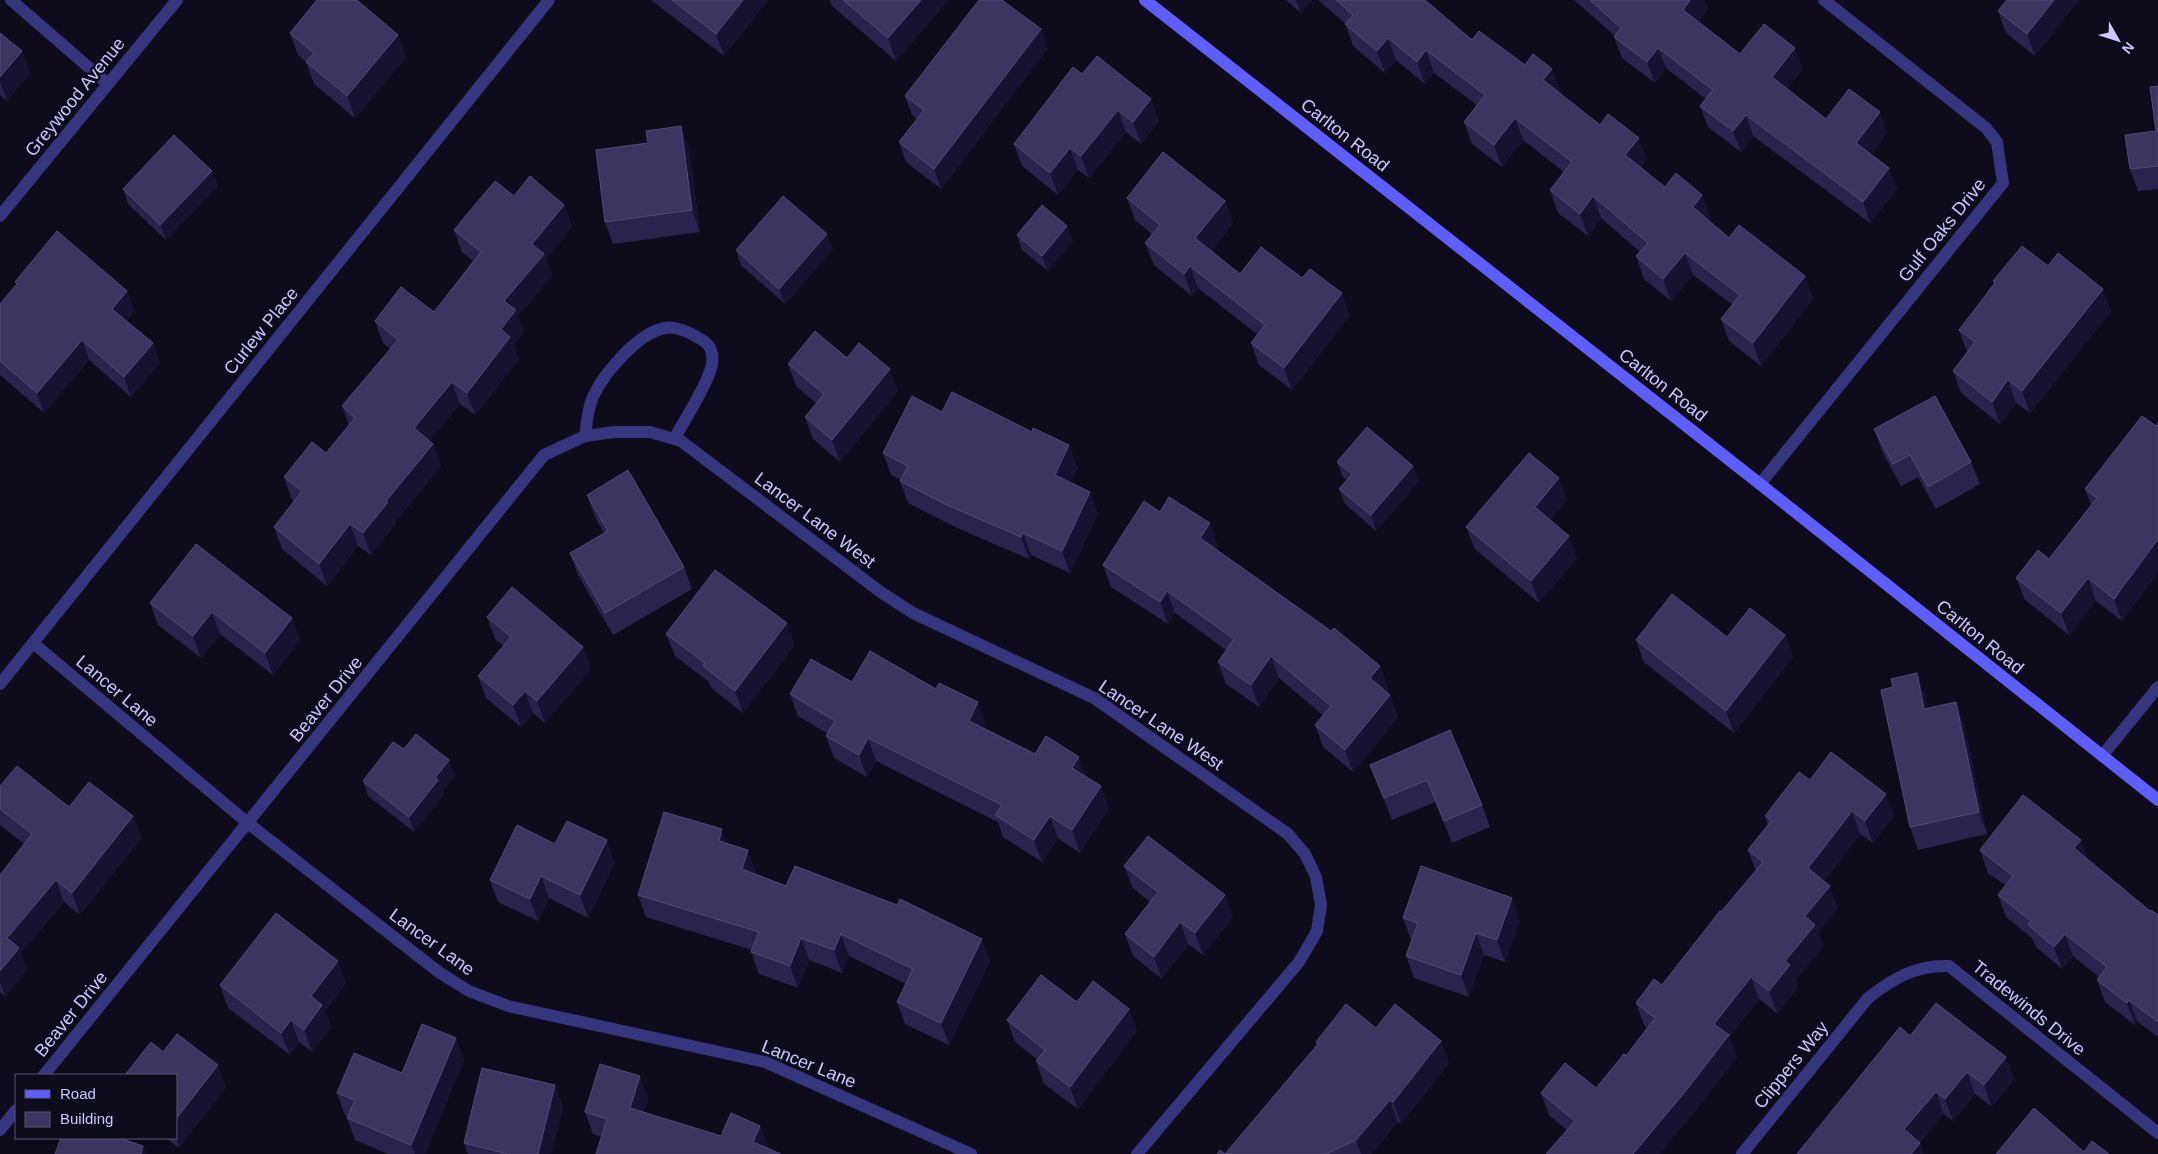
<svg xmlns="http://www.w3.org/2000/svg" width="2158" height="1154" viewBox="0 0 2158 1154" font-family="Helvetica,sans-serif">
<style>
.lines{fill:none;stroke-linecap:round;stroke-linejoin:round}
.lane{stroke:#36357d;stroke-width:12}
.street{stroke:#36357d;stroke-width:12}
.secondary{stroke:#5e5eff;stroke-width:12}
.wall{fill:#2a234c}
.shaded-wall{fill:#181231}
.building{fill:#3c355f;stroke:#524c78}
.labels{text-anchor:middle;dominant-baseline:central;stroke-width:4.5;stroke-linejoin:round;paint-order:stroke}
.street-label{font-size:18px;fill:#ccc7ff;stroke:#0e0b1d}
</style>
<rect width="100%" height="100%" fill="#0e0b1d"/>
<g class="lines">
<path class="lane" d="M585,436C587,425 587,413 591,402C600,377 637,333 665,328C675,326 689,332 697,337C709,343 714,350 712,364C710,380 683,423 674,439"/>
<path class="street" d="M11,0L108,84
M0,216L177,0
M1760,484L2003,183L1997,142L1986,128L1824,0
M33,643L249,824L440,973L469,991L508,1006L765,1062L971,1154
M0,684L549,0
M2102,756L2158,687
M44,1075L544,455L585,436L615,432H650L681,441L882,593L913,613L1094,698L1288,834L1305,854L1316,877L1321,905L1317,931L1299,962L1137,1154
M0,1130L16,1110
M1742,1154L1868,998C1894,978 1915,965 1949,966L2158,1133"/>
<path class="secondary" d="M1145,0L1760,484L2158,800"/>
</g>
<path class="wall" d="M651,0H768L724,56Z
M830,0H948L896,61L832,6Z
M1286,0H1312L1301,13Z
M1318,0H1425L1472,40L1525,65L1552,69L1560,91L1558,93L1647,160L1641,167L1665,187L1702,195L1710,217L1708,220L1729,238L1805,276L1813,299L1761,366L1729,341L1721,319L1733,305L1693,275L1671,301L1644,279L1636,256L1640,252L1601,218L1588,236L1558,213L1550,190L1564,172L1523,140L1502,167L1472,144L1464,122L1477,105L1434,73L1425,84L1396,60L1385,73L1353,46L1345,23Z
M1574,0H1704L1708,9L1698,21L1740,54L1803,69L1787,89L1826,119L1887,133L1871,154L1897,189L1870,223L1753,136L1741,152L1708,127L1700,106L1706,99L1666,68L1655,83L1622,58L1614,37L1615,36Z
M2007,0H2079L2035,56L2006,33L1998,11Z
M0,33L22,51L30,73L7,101L0,95Z
M290,33L398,35L406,57L355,118L314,84L306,62L298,55Z
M1048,48L941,189L906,162L899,142L917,119L912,115L905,96Z
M1082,74L1151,99L1159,121L1141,144L1126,132L1089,178L1078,170L1058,195L1022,166L1014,144Z
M2158,86V189L2138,191L2130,169L2156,131Z
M681,126L689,149L700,232L613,244L605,222L648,143Z
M212,171L218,186L166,240L128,204L123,189Z
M514,196L564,205L572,227L546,259L552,276L518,316L524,332L514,345L519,359L475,415L460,404L429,441L433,444L441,466L395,522L396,524L371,555L358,546L327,586L282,549L274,527L294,501L292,500L284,477L326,453L349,425L342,406L390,349L383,343L375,321L434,312L473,261L462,252L454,230Z
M1127,198L1225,201L1233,223L1211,251L1240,274L1302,278L1350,315L1292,390L1259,365L1251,343L1257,334L1198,288L1192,296L1154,265L1145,243L1152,234L1135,220Z
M1017,235L1073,241L1048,271L1022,250Z
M833,249L785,304L741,265L736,250Z
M2048,266L2111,311L2030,413L2016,403L2000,424L1961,393L1953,371L1967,352L1959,330L1994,284L1993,281Z
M15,282L127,291L134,311L126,321L153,343L160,363L131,397L89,360L44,413L0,375V304L16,285Z
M847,358L898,391L840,462L813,439L805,417L816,403L796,386L788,364Z
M942,412L1078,468L1070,482L1090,492L1098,514L1070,573L1031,555L1029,559L955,527L908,503L900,481L901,480L891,475L883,453Z
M2158,423V572L2122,621L2096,601L2069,635L2025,600L2016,578L2049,559L2091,505L2085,489L2156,426Z
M1874,429L1971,462L1980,484L1936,509L1918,477L1901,486L1882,451Z
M1337,462L1413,466L1419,481L1376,531L1345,504L1339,489L1347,480L1343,477Z
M1559,478L1567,500L1550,520L1577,558L1539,603L1475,549L1466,527Z
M587,495L684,567L692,589L613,635L578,575L570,553L604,533L595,517Z
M1160,512L1218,545L1216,549L1380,666L1388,689L1386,691L1390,695L1398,717L1353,772L1323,747L1315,725L1323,715L1279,678L1259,707L1226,684L1218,662L1226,650L1175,613L1168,624L1111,587L1103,565Z
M150,603L292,618L300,640L273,675L220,634L201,658L158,625Z
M487,617L583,647L591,669L545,723L533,713L521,727L486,698L478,676L504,646L495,639Z
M666,634L795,645L743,713L711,688L709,682L675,656Z
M1785,635L1793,657L1734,733L1644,662L1636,640Z
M852,682L986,724L984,728L1035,754L1087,777L1109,808L1080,853L1058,838L1042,862L1003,837L998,822L876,761L867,777L834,758L826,736L828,734L798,716L790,694Z
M1925,695L1927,708L1964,724L1987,834L1918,850L1910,827Z
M1450,730L1482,805L1490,827L1452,843L1435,802L1392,820L1370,765Z
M404,749L455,775L442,791L444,795L414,832L368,796L363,781Z
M1810,780L1894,816L1873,843L1860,834L1824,881L1838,908L1818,932L1823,947L1795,981L1798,987L1777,1013L1759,999L1729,1037L1737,1057L1692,1115L1567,1130L1549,1115L1541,1093L1596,1088L1626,1056L1647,1028L1644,1025L1636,1003L1662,985L1721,912L1756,871L1748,850L1768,825L1765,816Z
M0,786L69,807L133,816L141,838L80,915L64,902L21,953L27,970L5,996L0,992V875L24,844L0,825Z
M727,843L756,872L755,874L990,961L949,1045L905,1024L897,1002L906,984L849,956L842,973L809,960L798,988L759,974L751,952L752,950L646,917L638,895Z
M555,844L615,862L588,918L549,898L538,921L498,902L490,880Z
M1980,850L2088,860L2150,911L2158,915V1037L2138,1022L2135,1025L2105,1002L2097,980L2099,977L2073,956L2062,969L2036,947L2032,938L2006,917L1998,895L2005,885L1988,873Z
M1124,866L1233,917L1203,955L1188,944L1162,979L1133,956L1125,934L1150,902L1133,888Z
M1403,918L1520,920L1505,962L1484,955L1469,997L1414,978L1406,956L1411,940Z
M346,983L325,1011L331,1027L312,1052L299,1042L290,1055L228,1008L220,985Z
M1077,1002L1137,1031L1078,1109L1044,1084L1036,1061L1038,1060L1015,1042L1007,1020Z
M1376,1028L1449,1063L1401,1124L1398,1122L1371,1154H1225L1317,1045L1316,1042Z
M1910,1036L2006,1057L2014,1079L1992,1107L1975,1094L1953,1121L1944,1114L1919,1143L1797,1154Z
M163,1052L226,1087L179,1148L166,1138H176Z
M464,1060L425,1154H388L355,1140L347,1118L348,1116L345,1115L337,1093L402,1073Z
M555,1085L563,1107L551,1154H468L464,1143Z
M648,1098L644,1112L721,1136L769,1148H768L602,1137L593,1134L585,1112Z"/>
<path class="shaded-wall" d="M743,0H768L724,56L716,34Z
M921,0H948L896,61L888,38Z
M1296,0H1312L1301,13Z
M1690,0H1704L1708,9L1691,31L1683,10Z
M2054,0H2079L2035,56L2027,34Z
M1041,29L1048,48L941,189L934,169Z
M398,35L406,57L355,118L347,96Z
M1388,38L1396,60L1385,73L1377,51Z
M1658,48L1666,68L1655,83L1647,62Z
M1795,48L1803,69L1780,98L1772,77Z
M1426,50L1434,73L1425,84L1417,62Z
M22,51L30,73L7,101L0,81V77Z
M1552,69L1560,91L1551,103L1543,80Z
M1151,99L1159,121L1141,144L1133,122Z
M1118,110L1126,132L1089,178L1081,156Z
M1880,112L1887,133L1863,164L1856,143Z
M1746,115L1753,136L1741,152L1733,131Z
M1515,118L1523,140L1502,167L1494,145Z
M681,126L689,149L700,232L692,210Z
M1639,138L1647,160L1633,177L1625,155Z
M1070,148L1078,170L1058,195L1050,173Z
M1889,168L1897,189L1870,223L1863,202Z
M212,171L218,186L166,240L160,225Z
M1702,195L1710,217L1701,229L1693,207Z
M1593,196L1601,218L1588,236L1580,214Z
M1225,201L1233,223L1203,260L1195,238Z
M564,205L572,227L546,259L552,276L518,316L524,332L514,345L519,359L475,415L467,393L501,329L504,301L532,244Z
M1067,226L1073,241L1048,271L1042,256Z
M827,234L833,249L785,304L779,289Z
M1685,253L1693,275L1671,301L1663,279Z
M1190,266L1198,288L1192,296L1184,274Z
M1805,276L1813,299L1761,366L1753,343Z
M2103,289L2111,311L2030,413L2022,391Z
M127,291L134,311L120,329L112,309Z
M1342,293L1350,315L1292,390L1284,368Z
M82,340L89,360L44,413L37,393Z
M153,343L160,363L131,397L124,377Z
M890,369L898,391L840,462L832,440Z
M2008,380L2016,403L2000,424L1992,402Z
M452,382L460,404L422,450L414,428Z
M433,444L441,466L395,522L396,524L371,555L363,533L386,501Z
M1069,445L1078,468L1063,497L1055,475Z
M1413,466L1419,481L1376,531L1371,515Z
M1559,478L1567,500L1543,529L1535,507Z
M1090,492L1098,514L1070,573L1062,551Z
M1210,523L1218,545L1208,560L1200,538Z
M350,524L358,546L327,586L319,564Z
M1023,533L1031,555L1029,559L1021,537Z
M1569,536L1577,558L1539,603L1531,581Z
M2158,539V572L2122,621L2114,599Z
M2088,578L2096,601L2069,635L2061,613Z
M1167,591L1175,613L1168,624L1160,602Z
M212,612L220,634L201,658L193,636Z
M292,618L300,640L273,675L265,653Z
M787,623L795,645L743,713L735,691Z
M1785,635L1793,657L1734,733L1726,711Z
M583,647L591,669L545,723L537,701Z
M1271,656L1279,678L1259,707L1251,685Z
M1380,666L1388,689L1378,700L1370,678Z
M1917,673L1925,695L1932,731L1924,709Z
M525,691L533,713L521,727L513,705Z
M1390,695L1398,717L1353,772L1345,750Z
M978,702L986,724L977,743L969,721Z
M1956,702L1964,724L1987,834L1979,812Z
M868,738L876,761L867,777L859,755Z
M1079,757L1087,779L1072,768Z
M449,760L455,775L442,791L444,795L414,832L409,817L435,778Z
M1101,786L1109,808L1080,853L1072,830Z
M1886,794L1894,816L1873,843L1865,821Z
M1852,811L1860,834L1817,890L1808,868Z
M133,816L141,838L80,915L72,893Z
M1050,816L1058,838L1042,862L1034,840Z
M722,829L730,851L719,841Z
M607,840L615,862L588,918L580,895Z
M2081,840L2089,862L2074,848Z
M748,850L756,872L750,892L742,869Z
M541,876L549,898L538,921L530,899Z
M56,880L64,902L21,953L27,970L5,996L0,982V971L7,938Z
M1830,886L1838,908L1818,932L1823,947L1795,981L1798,987L1777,1013L1769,991L1785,961L1805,916Z
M1225,895L1233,917L1203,955L1195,933Z
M1512,898L1520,920L1505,962L1497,940Z
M1180,922L1188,944L1162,979L1154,957Z
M1476,933L1484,955L1469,997L1461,975Z
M841,934L849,956L842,973L834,950Z
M2065,934L2073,956L2062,969L2054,947Z
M801,938L809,960L798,988L790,966Z
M982,939L990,961L949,1045L941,1023Z
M338,961L346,983L325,1011L331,1027L312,1052L304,1030L311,996Z
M1751,977L1759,999L1729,1037L1737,1057L1692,1115L1660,1154H1633L1714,1024Z
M2129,1000L2138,1022L2135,1025L2127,1003Z
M1129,1009L1137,1031L1078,1109L1070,1087Z
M291,1020L299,1042L290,1055L281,1033Z
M456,1038L464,1060L425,1154H415L411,1145Z
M1441,1041L1449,1063L1401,1124L1393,1102Z
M2006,1057L2014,1079L1992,1107L1984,1085Z
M218,1065L226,1087L179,1148L176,1138V1119Z
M1967,1072L1975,1094L1953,1121L1945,1099Z
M640,1076L648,1098L638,1130L630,1108Z
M555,1085L563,1107L551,1154H538Z
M1936,1092L1944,1114L1912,1151L1904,1129Z
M1390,1100L1398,1122L1371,1154H1361L1356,1140Z
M760,1126L769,1148L766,1154L753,1142Z
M1920,1143L1924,1154H1911Z
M143,1146L146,1154H141Z"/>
<path class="building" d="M317,0H357L398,35L347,96L306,62L314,53L290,33Z
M672,0H743L716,34Z
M843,0H921L888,38Z
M979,0H1002L1041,29L934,169L899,142L924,110L905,96Z
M1336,0H1425L1472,40L1479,31L1525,65L1533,54L1552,69L1543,80L1600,125L1608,114L1639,138L1625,155L1665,187L1676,173L1702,195L1693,207L1729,238L1739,225L1805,276L1753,343L1721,319L1740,295L1685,253L1663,279L1636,256L1648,243L1593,196L1580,214L1550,190L1572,162L1515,118L1494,145L1464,122L1485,95L1426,50L1417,62L1388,38L1377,51L1345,24L1353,15Z
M1590,0H1690L1683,10L1740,54L1764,24L1795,48L1772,77L1826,119L1849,89L1880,112L1856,143L1889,168L1863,202L1746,115L1733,131L1700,106L1713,90L1658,48L1647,62L1614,37L1621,28Z
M2007,0H2054L2027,34L1998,11Z
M0,33L22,51L0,77Z
M1097,56L1151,99L1133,122L1118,110L1081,156L1070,148L1050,173L1014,144L1073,67L1082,74Z
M2158,86V166L2130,169L2125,135L2156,131L2150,87Z
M681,126L692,210L605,222L596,150L648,143L646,131Z
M174,135L212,171L160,225L123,189Z
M1163,152L1225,201L1195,238L1240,274L1261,247L1302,278L1310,269L1342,293L1284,368L1251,343L1265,325L1190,266L1184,274L1145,243L1160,225L1127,198Z
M530,176L564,205L532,244L544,254L504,301L516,310L501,329L510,337L467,393L452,382L414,428L433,444L386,501L388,502L363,533L350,524L319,564L274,527L302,491L284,477L312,442L326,453L355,418L342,406L398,340L375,321L401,287L434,312L481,252L454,230L495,181L514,196Z
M783,196L827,234L779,289L736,250Z
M1042,205L1067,226L1042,256L1017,235Z
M57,231L127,291L112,309L153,343L124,377L82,340L37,393L0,361V304L17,284L15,282Z
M2022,246L2048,266L2058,253L2103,289L2022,391L2008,380L1992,402L1953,371L1975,342L1959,330L1995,283L1993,281Z
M815,331L847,358L859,343L890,369L832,440L805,417L824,394L788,364Z
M952,392L1032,432L1033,428L1069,445L1055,475L1090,492L1062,551L1023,533L1021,537L947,505L900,481L908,466L883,453L912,396L942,412Z
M1935,396L1971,462L1928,487L1910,455L1893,464L1874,429Z
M2142,416L2156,426L2158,423V539L2114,599L2088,578L2061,613L2016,578L2038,550L2049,559L2097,498L2085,489Z
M1367,427L1413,466L1371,515L1339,489L1352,474L1337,462Z
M1529,453L1559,478L1535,507L1569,536L1531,581L1466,527Z
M628,470L684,567L605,613L570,553L608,531L587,495Z
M1169,497L1210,523L1200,538L1331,631L1334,628L1380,666L1370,678L1390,695L1345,750L1315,725L1331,706L1271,656L1251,685L1218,662L1234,639L1167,591L1160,602L1103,565L1144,501L1160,512Z
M196,544L292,618L265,653L212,612L193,636L150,603Z
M715,570L787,623L735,691L703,666L705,663L666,634Z
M512,587L583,647L537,701L525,691L513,705L478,676L511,637L487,617Z
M1672,594L1727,637L1750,608L1785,635L1726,711L1636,640Z
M870,651L936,689L939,683L978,702L969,721L1035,754L1046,736L1079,757L1072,768L1101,786L1072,830L1050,816L1034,840L995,815L1002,805L868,738L859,755L826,736L835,721L790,694L811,659L852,682Z
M1917,673L1924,709L1956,702L1979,812L1910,827L1881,690L1893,687L1891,679Z
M1450,730L1482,805L1444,821L1427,780L1384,798L1370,765Z
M416,734L449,760L435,778L438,780L409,817L363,781L393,742L404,749Z
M1831,752L1886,794L1865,821L1852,811L1808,868L1830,886L1805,916L1815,925L1785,961L1790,965L1769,991L1751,977L1714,1024L1729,1035L1684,1093L1633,1154H1546L1575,1121L1541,1093L1565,1063L1596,1088L1624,1054L1626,1056L1655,1018L1636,1003L1654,979L1662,985L1720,911L1721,912L1763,862L1748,850L1771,821L1765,816L1799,772L1810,780Z
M17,766L69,807L89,782L133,816L72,893L56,880L7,938L19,948L0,971V875L32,834L0,809V786Z
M2023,795L2081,840L2074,848L2150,911L2151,910L2158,915V1022L2129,1000L2127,1003L2097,980L2107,967L2065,934L2054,947L2028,925L2031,921L1998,895L2013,876L1980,850Z
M664,812L722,829L719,841L748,850L742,869L786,886L795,866L897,905L900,899L982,939L941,1023L897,1002L913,969L841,934L834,950L801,938L790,966L751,952L759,932L638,895Z
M567,821L607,840L580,895L541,876L530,899L490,880L517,825L555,844Z
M1148,836L1225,895L1195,933L1180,922L1154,957L1125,934L1158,892L1124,866Z
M1421,866L1512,898L1497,940L1476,933L1461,975L1406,956L1418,923L1403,918Z
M276,913L338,961L311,996L322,1005L304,1030L291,1020L281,1033L220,985Z
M1041,975L1077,1002L1093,981L1129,1009L1070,1087L1036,1061L1045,1050L1007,1020Z
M1936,1003L2006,1057L1984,1085L1967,1072L1945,1099L1936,1092L1904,1129L1920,1143L1911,1154H1797L1900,1027L1910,1036Z
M1346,1004L1376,1028L1395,1004L1441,1041L1393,1102L1390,1100L1356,1140L1326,1154H1225L1318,1044L1316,1042Z
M422,1024L456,1038L411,1145L347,1118L355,1100L337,1093L354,1053L402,1073Z
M177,1034L218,1065L176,1119V1075H125L151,1042L163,1052Z
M600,1064L640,1076L630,1108L721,1136L731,1113L760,1126L753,1142L781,1154H596L607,1119L585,1112Z
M482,1068L555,1085L538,1154H508L464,1143Z
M2034,1108L2084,1152L2092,1141L2109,1154H1996Z
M61,1138H119L143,1146L141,1154H55Z
M1220,1150L1225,1154H1217Z"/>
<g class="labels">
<g class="street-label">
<text transform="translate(75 97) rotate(-51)">Greywood Avenue</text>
<text transform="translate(1345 135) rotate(38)">Carlton Road</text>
<text transform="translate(1942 230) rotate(-51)">Gulf Oaks Drive</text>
<text transform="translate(261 331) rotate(-51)">Curlew Place</text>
<text transform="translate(1663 385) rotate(38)">Carlton Road</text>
<text transform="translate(815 520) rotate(37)">Lancer Lane West</text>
<text transform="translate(1980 637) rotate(39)">Carlton Road</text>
<text transform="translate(117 691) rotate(40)">Lancer Lane</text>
<text transform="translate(326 699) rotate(-51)">Beaver Drive</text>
<text transform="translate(1161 725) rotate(34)">Lancer Lane West</text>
<text transform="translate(432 942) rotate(36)">Lancer Lane</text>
<text transform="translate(2029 1008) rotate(39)">Tradewinds Drive</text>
<text transform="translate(71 1014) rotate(-51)">Beaver Drive</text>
<text transform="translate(809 1064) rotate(22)">Lancer Lane</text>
<text transform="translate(1791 1065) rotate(-51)">Clippers Way</text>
</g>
</g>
<rect x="15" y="1074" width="162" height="65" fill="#0e0b1d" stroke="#5a5677"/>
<rect x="25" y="1090" width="25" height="8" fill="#5e5eff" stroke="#5a5677"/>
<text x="60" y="1099" font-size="15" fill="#ccc7ff">Road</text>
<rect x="25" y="1112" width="25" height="15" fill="#3c355f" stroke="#5a5677"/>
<text x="60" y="1124" font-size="15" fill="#ccc7ff">Building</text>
<g transform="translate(2118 40) rotate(129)" stroke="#0e0b1d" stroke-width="4" paint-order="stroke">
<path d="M0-4L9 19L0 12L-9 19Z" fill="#ccc7ff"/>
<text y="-8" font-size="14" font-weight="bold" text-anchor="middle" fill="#ccc7ff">N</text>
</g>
</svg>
